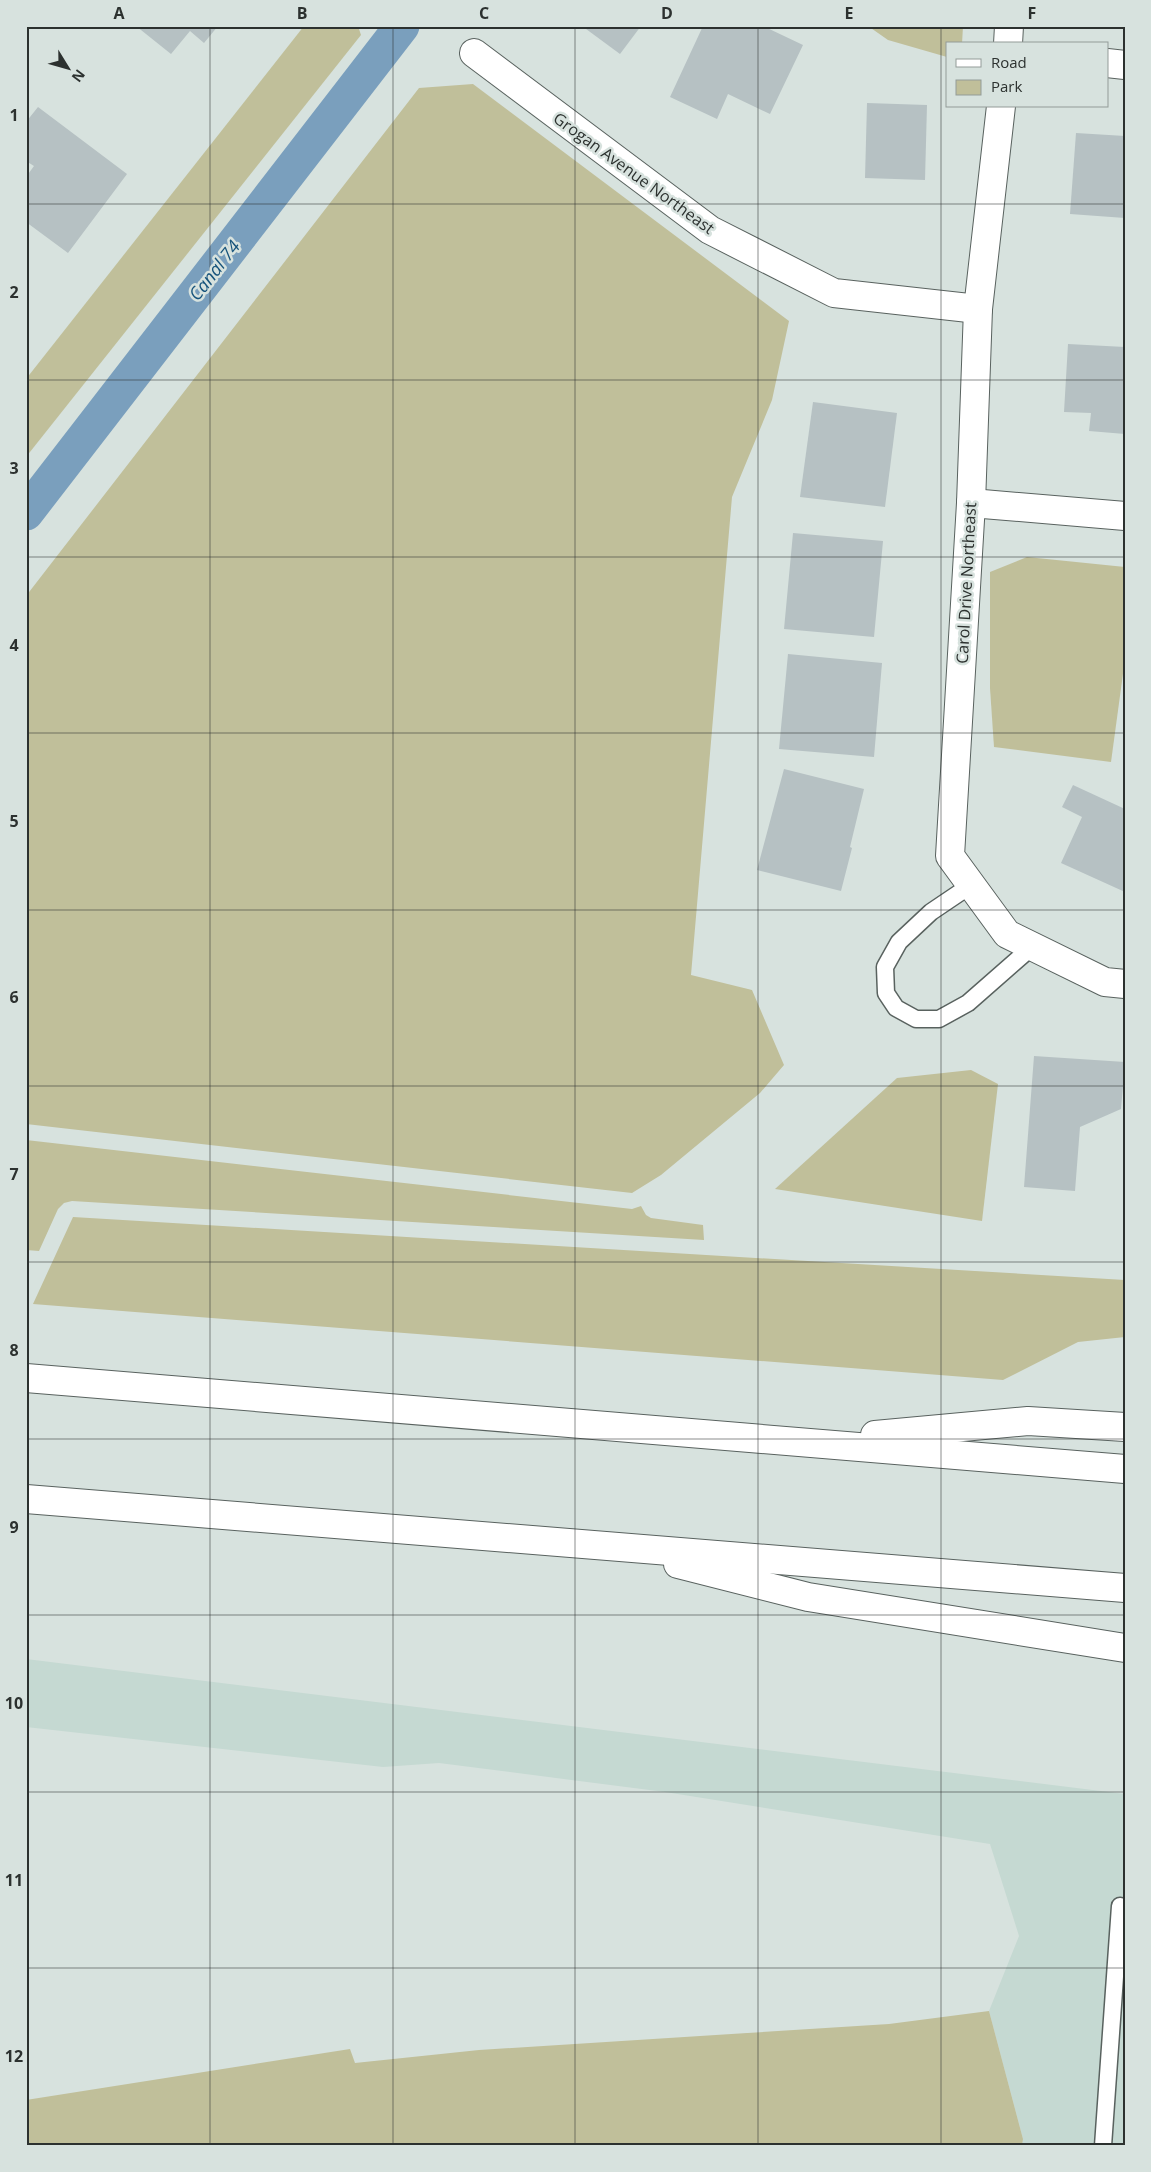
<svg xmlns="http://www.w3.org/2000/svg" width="1151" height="2172" viewBox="0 0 1151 2172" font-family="'Open Sans',sans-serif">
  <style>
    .built { fill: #c5d9d2 }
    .green { fill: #c0bf9a }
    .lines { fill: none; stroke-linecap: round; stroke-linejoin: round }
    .canal { stroke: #7a9fbd; stroke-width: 35 }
    .building { fill: #b6c1c3 }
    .service-casing { stroke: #59625f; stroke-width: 19 }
    .minor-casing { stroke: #59625f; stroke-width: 30 }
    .motorway-casing { stroke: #59625f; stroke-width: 30 }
    .service { stroke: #fff; stroke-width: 16 }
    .minor { stroke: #fff; stroke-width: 28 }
    .motorway { stroke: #fff; stroke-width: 28 }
    .grid { fill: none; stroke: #2c312f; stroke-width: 1; stroke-opacity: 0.55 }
    .labels { text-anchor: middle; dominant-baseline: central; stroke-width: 5; stroke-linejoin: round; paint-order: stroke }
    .street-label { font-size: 16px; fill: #2c312f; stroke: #d7e2de }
    .water-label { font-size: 18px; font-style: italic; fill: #16537b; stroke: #d7e2de }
    .neatline { fill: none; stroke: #2c312f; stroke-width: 2 }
    .grid-label { font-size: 16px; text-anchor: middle; font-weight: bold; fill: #2c312f }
  </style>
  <rect width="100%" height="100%" fill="#d7e2de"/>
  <!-- built -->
  <polygon class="built" points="26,1659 1125,1794 1125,2146 1022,2146 1023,2139 989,2011 1019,1936 990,1844 665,1792 439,1763 383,1767 26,1727"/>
  <!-- green -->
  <g class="green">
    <polygon points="304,26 358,26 361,35 26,457 26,379"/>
    <polygon points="868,26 963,26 962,44 947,44 947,57 888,40"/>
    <polygon points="473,84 789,321 772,400 732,497 691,975 752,990 784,1065 760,1093 661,1175 632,1193 26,1124 26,596 419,88"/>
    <polygon points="1027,557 1125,567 1125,659 1111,762 994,747 990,688 990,572"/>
    <polygon points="971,1070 998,1084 982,1221 775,1189 897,1078"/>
    <polygon points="26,1140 632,1209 641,1206 646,1215 651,1218 703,1225 704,1240 72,1201 64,1203 58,1209 39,1251 26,1250"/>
    <polygon points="73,1217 1125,1280 1125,1337 1078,1342 1003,1380 33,1304"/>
    <polygon points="989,2011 1023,2139 1022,2146 26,2146 26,2100 350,2049 355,2063 479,2050 889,2024"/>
  </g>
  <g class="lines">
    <!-- canal -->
    <polyline class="canal" points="26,513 402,26"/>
  </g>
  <!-- building -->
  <g class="building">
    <polygon points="136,26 218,26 204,43 190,31 171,54"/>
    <polygon points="582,26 641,26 620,54"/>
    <polygon points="703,26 763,26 803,45 770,114 728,94 717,119 670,97"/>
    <polygon points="867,103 927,105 925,180 865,178"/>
    <polygon points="38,107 127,174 68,253 26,222 26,177 34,166 26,161 26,122"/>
    <polygon points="1076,133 1125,136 1125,218 1070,214"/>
    <polygon points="1068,344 1125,347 1125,434 1089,431 1091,413 1064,412"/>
    <polygon points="813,402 897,413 885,507 800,497"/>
    <polygon points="793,533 883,541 874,637 784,629"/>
    <polygon points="788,654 882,663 874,757 779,749"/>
    <polygon points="784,769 864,789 850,847 852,848 841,891 757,870"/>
    <polygon points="1073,785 1125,809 1125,892 1061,863 1082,817 1062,807"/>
    <polygon points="1034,1056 1125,1062 1121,1109 1080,1127 1075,1191 1024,1187"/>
  </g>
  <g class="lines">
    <defs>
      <g id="service">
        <polyline points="971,885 931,912 899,942 885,967 886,993 896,1008 916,1019 939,1019 968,1003 1033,946"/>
        <polyline points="1103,2146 1120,1906 1125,1907"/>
      </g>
      <g id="minor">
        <polyline points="1008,44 1009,26"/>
        <polyline points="474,53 710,230 834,293 978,309"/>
        <polyline points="1107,63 1125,65"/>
        <polyline points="1001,106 978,309 971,503 950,856 1007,934 1105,982 1125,984"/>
        <polyline points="971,503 1125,516"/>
      </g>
      <g id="motorway">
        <polyline points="26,1378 1125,1469"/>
        <polyline points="875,1435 1028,1421 1125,1427"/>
        <polyline points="26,1499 1125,1588"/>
        <polyline points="678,1564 808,1597 1125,1648"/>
      </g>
    </defs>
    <!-- service casing -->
    <use href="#service" class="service-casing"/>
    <!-- minor casing -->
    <use href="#minor" class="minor-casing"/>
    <!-- motorway casing -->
    <use href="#motorway" class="motorway-casing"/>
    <!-- service -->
    <use href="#service" class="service"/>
    <!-- minor -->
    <use href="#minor" class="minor"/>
    <!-- motorway -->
    <use href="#motorway" class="motorway"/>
  </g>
  <!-- grid -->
  <path class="grid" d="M210 26V2146M393 26V2146M575 26V2146M758 26V2146M941 26V2146M26 204H1125M26 380H1125M26 557H1125M26 733H1125M26 910H1125M26 1086H1125M26 1262H1125M26 1439H1125M26 1615H1125M26 1792H1125M26 1968H1125"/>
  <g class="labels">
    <!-- street labels -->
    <g class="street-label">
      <text transform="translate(634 173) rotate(36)">Grogan Avenue Northeast</text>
      <text transform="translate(966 583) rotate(-87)">Carol Drive Northeast</text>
    </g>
    <!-- water labels -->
    <g class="water-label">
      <text transform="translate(214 270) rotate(-52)">Canal 74</text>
    </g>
  </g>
  <!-- border -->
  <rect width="1151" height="2172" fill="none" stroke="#d7e2de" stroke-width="55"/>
  <!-- legend -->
  <rect x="946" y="42" width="162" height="65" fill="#d7e2de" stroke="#939b98"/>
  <rect x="956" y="59" width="25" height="8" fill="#ffffff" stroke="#939b98"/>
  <text x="991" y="68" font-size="15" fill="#2c312f">Road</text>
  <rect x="956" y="80" width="25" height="15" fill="#c0bf9a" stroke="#939b98"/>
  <text x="991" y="92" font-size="15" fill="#2c312f">Park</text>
  <!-- north arrow -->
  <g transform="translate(68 68) rotate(127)" stroke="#d7e2de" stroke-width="4" paint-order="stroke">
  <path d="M0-4L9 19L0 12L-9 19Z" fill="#2c312f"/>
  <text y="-8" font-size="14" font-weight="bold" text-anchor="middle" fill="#2c312f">N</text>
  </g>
  <rect x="28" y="28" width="1096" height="2116" class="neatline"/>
  <g class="grid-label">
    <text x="119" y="19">A</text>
    <text x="302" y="19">B</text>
    <text x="484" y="19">C</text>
    <text x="667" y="19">D</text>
    <text x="849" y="19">E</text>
    <text x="1032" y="19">F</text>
    <text x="14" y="121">1</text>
    <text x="14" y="298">2</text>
    <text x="14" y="474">3</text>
    <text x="14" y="651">4</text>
    <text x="14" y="827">5</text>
    <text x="14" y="1003">6</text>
    <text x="14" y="1180">7</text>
    <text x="14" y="1356">8</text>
    <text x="14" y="1533">9</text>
    <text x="14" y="1709">10</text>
    <text x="14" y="1886">11</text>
    <text x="14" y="2062">12</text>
  </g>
</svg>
